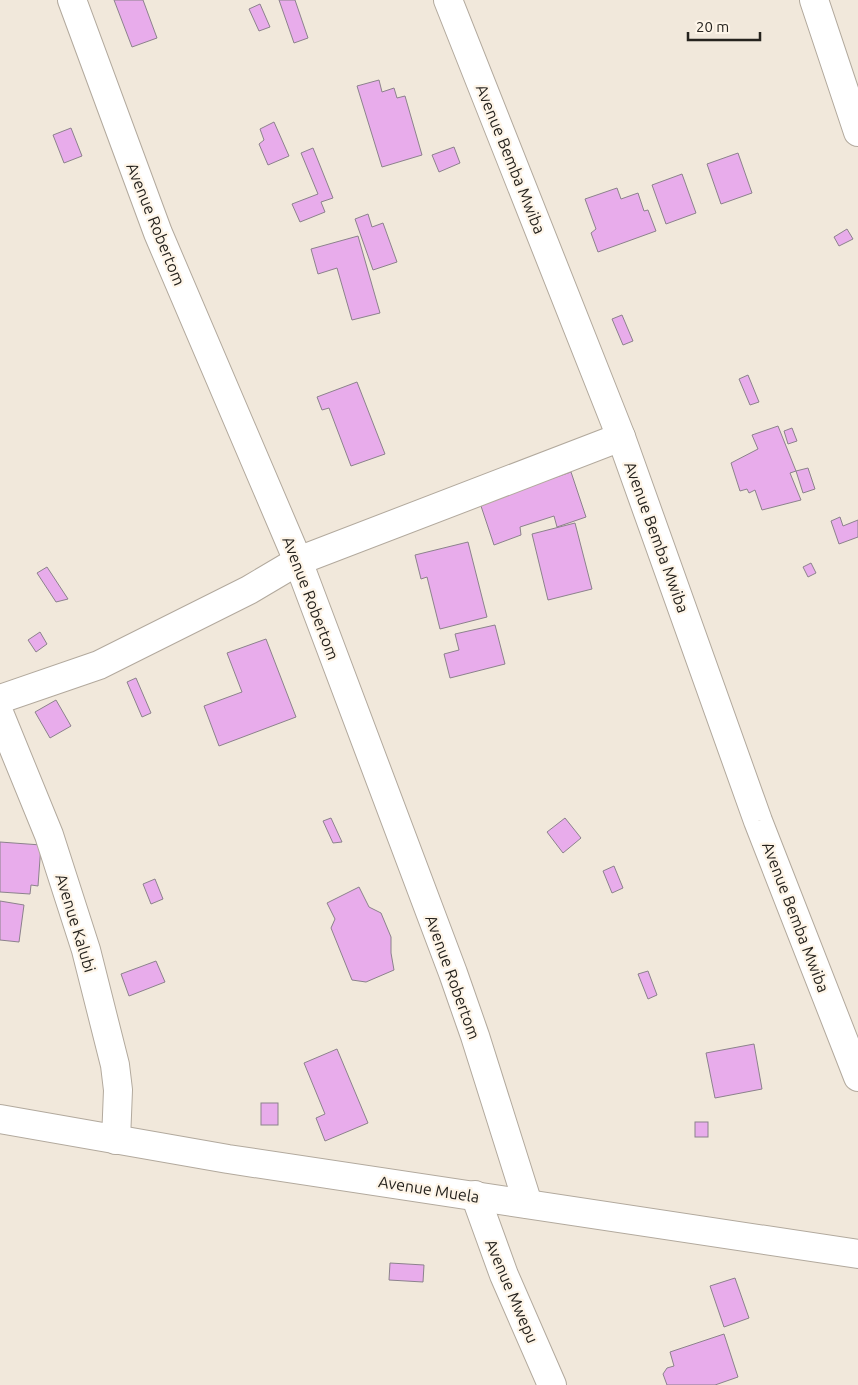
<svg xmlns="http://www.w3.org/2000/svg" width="858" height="1385" viewBox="0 0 858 1385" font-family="Ubuntu,sans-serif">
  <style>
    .building { fill: #e8aceb; stroke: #8c828c }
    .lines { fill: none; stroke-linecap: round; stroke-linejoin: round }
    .street-casing { stroke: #b2a99d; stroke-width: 30 }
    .secondary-casing { stroke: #b2a99d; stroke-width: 30 }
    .street { stroke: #fff; stroke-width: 28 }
    .secondary { stroke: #fff; stroke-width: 28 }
    .labels { text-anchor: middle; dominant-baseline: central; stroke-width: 4.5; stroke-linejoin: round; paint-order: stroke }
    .street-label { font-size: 16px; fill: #26231e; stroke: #fef5e8 }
  </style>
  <rect width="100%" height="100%" fill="#f1e8db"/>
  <!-- building -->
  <g class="building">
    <polygon points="114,0 143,0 157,38 132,47"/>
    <polygon points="279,0 295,0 308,38 294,43"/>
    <polygon points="260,4 270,27 259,31 249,9"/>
    <polygon points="379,80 382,92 394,88 397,98 405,96 422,155 382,167 357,86"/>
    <polygon points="274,122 289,156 268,165 259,144 264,140 260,129"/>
    <polygon points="71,128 82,156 64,163 53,135"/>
    <polygon points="454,147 460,163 439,172 432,155"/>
    <polygon points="313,148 333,198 321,202 325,212 300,222 292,204 318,194 301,153"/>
    <polygon points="738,153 752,193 721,204 707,164"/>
    <polygon points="682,174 696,213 666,224 652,185"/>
    <polygon points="617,188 621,199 638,193 644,211 648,210 656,231 598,252 591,233 596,229 585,199"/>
    <polygon points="368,214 372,227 383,223 397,262 373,270 355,219"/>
    <polygon points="847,229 853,239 839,246 834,237"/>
    <polygon points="358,236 380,313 352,320 337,268 318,274 311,249"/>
    <polygon points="622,315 633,341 623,345 612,319"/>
    <polygon points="748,375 759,402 750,405 739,379"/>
    <polygon points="357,382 385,454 351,466 329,408 322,410 317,397"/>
    <polygon points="778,426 796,471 790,473 801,500 762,510 755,490 749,493 747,489 740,491 731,463 758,449 752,435"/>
    <polygon points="792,428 797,441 788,444 784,431"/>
    <polygon points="808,468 815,489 803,493 796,471"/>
    <polygon points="571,472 586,517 557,527 554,516 520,527 521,535 494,545 480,503"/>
    <polygon points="840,517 843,526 858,520 858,537 839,544 831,521"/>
    <polygon points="575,523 592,589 548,600 532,534"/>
    <polygon points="468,542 487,617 440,629 427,577 421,579 415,555"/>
    <polygon points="811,563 816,573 808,577 803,567"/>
    <polygon points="47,567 68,599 56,602 37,573"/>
    <polygon points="495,625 505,664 450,678 444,654 459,650 455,634"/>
    <polygon points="40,632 47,644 36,652 28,640"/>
    <polygon points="266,639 296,717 219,746 204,706 242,692 227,653"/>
    <polygon points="136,678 151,713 142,717 127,682"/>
    <polygon points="56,700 71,726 50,738 35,712"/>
    <polygon points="331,818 342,842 333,843 323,821"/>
    <polygon points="565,818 581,838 563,853 547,832"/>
    <polygon points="0,842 41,845 38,886 31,885 30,894 0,892"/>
    <polygon points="614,866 623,888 612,893 603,871"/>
    <polygon points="155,879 163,899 151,904 143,884"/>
    <polygon points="359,887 369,907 381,913 391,937 391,953 394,970 366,982 352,980 331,928 335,919 327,903"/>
    <polygon points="0,901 24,905 19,942 0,940"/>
    <polygon points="156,961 165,982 129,996 121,974"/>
    <polygon points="648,971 657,995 648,999 638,974"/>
    <polygon points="754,1044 762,1089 715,1098 706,1053"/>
    <polygon points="337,1049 368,1123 325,1141 316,1118 325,1114 304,1063"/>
    <rect x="261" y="1103" width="17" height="22"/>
    <rect x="695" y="1122" width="13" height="15"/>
    <polygon points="390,1263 424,1265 423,1282 389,1280"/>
    <polygon points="735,1278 749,1318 724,1327 710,1286"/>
    <polygon points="724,1334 738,1377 715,1385 667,1385 663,1374 667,1368 674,1366 670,1352"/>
  </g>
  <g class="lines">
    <defs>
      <g id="street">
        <polyline points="72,0 158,233 298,561 453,973 475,1036 528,1204"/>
        <polyline points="448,0 621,437 758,821 858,1077"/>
        <polyline points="814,0 858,132"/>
        <polyline points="0,699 99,665 249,590 298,561 621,437"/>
        <polyline points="0,715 49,835 86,950 115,1065 118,1090 116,1140"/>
        <polyline points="475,1195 504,1275 552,1385"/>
      </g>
      <polyline id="secondary" points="0,1119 228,1159 858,1254"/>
    </defs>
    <!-- street casing -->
    <use href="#street" class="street-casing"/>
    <!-- secondary casing -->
    <use href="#secondary" class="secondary-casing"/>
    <!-- street -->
    <use href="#street" class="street"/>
    <!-- secondary -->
    <use href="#secondary" class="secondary"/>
  </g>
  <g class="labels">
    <!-- street labels -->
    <g class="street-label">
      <text transform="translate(511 159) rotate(68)">Avenue Bemba Mwiba</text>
      <text transform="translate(156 224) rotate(68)">Avenue Robertom</text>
      <text transform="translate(657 537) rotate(70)">Avenue Bemba Mwiba</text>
      <text transform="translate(311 598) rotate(69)">Avenue Robertom</text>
      <text transform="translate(796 917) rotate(69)">Avenue Bemba Mwiba</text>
      <text transform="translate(76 923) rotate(73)">Avenue Kalubi</text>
      <text transform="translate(453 977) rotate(70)">Avenue Robertom</text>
      <text transform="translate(429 1189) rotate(9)">Avenue Muela</text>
      <text transform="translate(512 1291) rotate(67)">Avenue Mwepu</text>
    </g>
  </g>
  <!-- scale -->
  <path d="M688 32v8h72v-8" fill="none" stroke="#26231e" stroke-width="2.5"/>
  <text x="696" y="32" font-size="15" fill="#26231e" stroke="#fef5e8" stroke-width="4" paint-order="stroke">20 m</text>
</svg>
